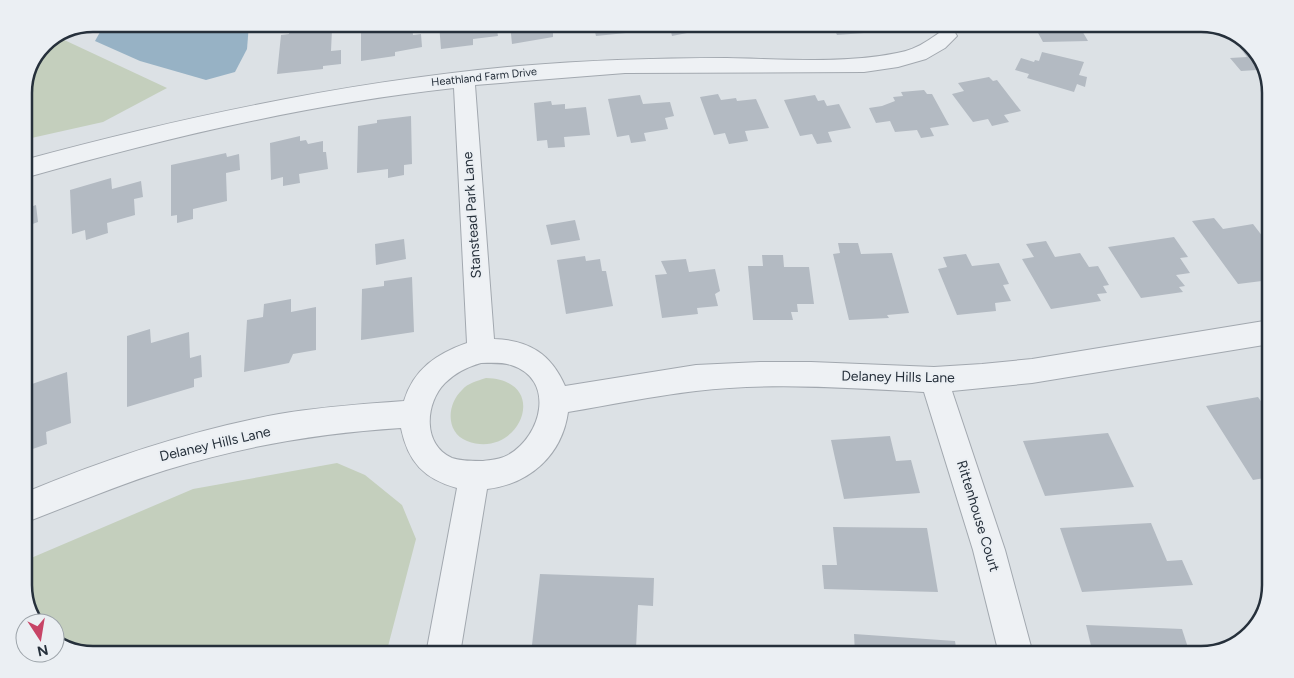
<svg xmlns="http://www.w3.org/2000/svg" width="1294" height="678" viewBox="0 0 1294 678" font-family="Figtree,sans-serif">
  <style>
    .green { fill: #c4cfbd }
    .water { fill: #97b2c5 }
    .building { fill: #b3bac2 }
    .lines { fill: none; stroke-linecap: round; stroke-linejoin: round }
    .minor-casing { stroke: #a2a8af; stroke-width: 2 }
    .minor { fill: #eef1f4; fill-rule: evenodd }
    .labels { text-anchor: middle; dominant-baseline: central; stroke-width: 4; stroke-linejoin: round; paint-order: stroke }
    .far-street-label { font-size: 11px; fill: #26303b; stroke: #ebeff3 }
    .street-label { font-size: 14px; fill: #26303b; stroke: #ebeff3 }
    .rim { fill: none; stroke: #26303b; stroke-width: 2.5 }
  </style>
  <rect width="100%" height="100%" fill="#dce1e5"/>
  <!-- green -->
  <g class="green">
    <polygon points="60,38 167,88 103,122 27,139 24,136 24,90 44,44"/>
    <path d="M486 378C553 380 519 461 467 441 445 432 447 404 462 390 468 383 477 381 486 378Z"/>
    <polygon points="337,463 365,475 402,505 416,539 386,654 94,654 63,647 55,640 55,623 35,623 24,589 24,561 193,489"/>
  </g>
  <!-- water -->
  <polygon class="water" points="114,24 249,24 247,49 235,72 206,80 140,61 95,41 104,25"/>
  <!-- building -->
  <g class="building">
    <polygon points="306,24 305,32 332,29 331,51 341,50 341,64 323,66 323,69 277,74 281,35 289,34 290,26"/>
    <polygon points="373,24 391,24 391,28 412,25 413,35 421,34 422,47 395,52 395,56 361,61 361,29 374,28"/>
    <polygon points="439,24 496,24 498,36 473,39 473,45 441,49"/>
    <polygon points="510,24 572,24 573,31 553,33 553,37 512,44"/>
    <polygon points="593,24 642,24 643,27 625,29 626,33 596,36"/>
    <polygon points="669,24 700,24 702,30 672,36"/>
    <polygon points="744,24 776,24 779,29 749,33"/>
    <polygon points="832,24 888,24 891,31 837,35"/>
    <polygon points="1023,24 1086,24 1089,29 1081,29 1088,41 1043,42 1037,31 1027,31"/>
    <polygon points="1247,44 1259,55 1268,83 1257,70 1241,71 1230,58 1247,57 1238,45"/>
    <polygon points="1042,52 1084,62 1079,75 1087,77 1085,87 1077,84 1074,92 1027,78 1029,74 1015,70 1021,58 1034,62 1035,60 1039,61"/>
    <polygon points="989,77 993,81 997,80 1021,111 1004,115 1009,122 992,126 988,119 973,122 952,94 964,91 958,83"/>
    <polygon points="924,90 927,94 932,94 949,125 930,128 934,136 921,138 917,130 895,132 890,121 876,123 869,108 882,106 895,101 893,97 903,96 901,92"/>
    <polygon points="718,94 721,100 736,98 737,101 756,99 769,128 745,131 748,141 729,144 725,133 714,135 700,97"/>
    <polygon points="640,95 643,104 670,102 674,116 665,118 668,129 644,133 646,141 631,143 629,135 617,137 608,99"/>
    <polygon points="815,95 818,101 824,100 827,106 839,104 851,128 828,132 832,142 817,144 812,134 800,136 784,100"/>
    <polygon points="551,101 552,105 565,104 565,109 586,107 590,135 564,137 565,147 548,148 547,140 537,141 534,103"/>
    <polygon points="411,116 412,164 404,165 404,175 388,178 388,169 357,173 358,126 377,123 377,120"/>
    <polygon points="300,136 300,141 306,140 308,144 323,141 323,152 326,152 328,169 299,174 300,183 283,186 283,177 271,180 270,143"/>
    <polygon points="226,153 227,157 239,154 240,170 226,173 227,201 193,209 193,219 177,223 177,215 171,216 171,165"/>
    <polygon points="111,178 112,189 141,181 143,197 134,199 135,215 107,223 108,233 86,240 85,230 72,234 70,190"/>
    <polygon points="36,205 38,222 27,226 29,246 24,248 24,209"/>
    <polygon points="1214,218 1223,229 1253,224 1270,246 1270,280 1238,284 1192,221"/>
    <polygon points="575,220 580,240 551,245 546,225"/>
    <polygon points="1174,237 1188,257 1180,258 1190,273 1176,275 1185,286 1179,287 1183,292 1141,298 1108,247"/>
    <polygon points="404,239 406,259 376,265 375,244"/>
    <polygon points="1046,241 1055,257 1080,253 1089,267 1098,266 1109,285 1103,286 1107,293 1097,294 1101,301 1051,309 1022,259 1034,257 1026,244"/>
    <polygon points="838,243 858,243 861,254 892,253 909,313 887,315 889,318 849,320 833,254 840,253"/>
    <polygon points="966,254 972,266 999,263 1009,284 1003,285 1011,301 995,303 996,311 957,315 938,269 947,267 943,257"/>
    <polygon points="762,255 783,255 784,267 809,267 814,304 797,304 798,312 791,312 793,320 753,320 748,266 763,266"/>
    <polygon points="585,256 586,261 600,259 602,271 606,271 613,306 566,314 557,260"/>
    <polygon points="686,259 689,272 715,269 720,291 715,294 718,306 697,308 698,314 662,318 655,275 667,274 661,261"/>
    <polygon points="412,277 414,332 361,340 362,289 384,286 384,281"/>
    <polygon points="291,299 291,312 316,307 316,350 293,354 289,363 244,372 247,320 263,317 264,304"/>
    <polygon points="150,329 151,343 189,332 190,358 201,355 202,377 194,379 194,387 127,407 127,336"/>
    <polygon points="67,372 71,423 46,432 47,444 24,452 24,383 26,386"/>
    <polygon points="1258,397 1270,414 1270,457 1262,458 1270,471 1270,477 1253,480 1206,406"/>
    <polygon points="1108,433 1134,487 1045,496 1023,441"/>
    <polygon points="890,436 896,461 911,460 920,493 844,499 831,440"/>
    <polygon points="1151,523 1167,561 1182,560 1193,585 1082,592 1060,528"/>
    <polygon points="833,527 927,528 938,592 824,589 822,565 837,565"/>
    <polygon points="540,574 654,578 653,606 638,605 636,649 532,645"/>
    <polygon points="1086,625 1182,629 1190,654 1093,654"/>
    <polygon points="854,634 955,641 957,654 855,654"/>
  </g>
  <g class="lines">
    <defs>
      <path id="minor" d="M947 29 954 31 957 36 945 48 926 59 898 67 864 72 625 73 475 85 494 339C529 340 551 354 565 386L696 365 760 362H811L934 367 982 364 1032 359 1270 320V344L1032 383 952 391 1005 550 1033 654H999L973 550 924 392C848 388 771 382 696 391 653 396 610 405 568 412 562 455 530 484 487 489L460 654H426L457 488C424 479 408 462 401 428 321 433 243 446 166 470 118 485 71 505 24 523V493C106 459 191 430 279 414 320 407 362 404 404 401 414 369 436 354 467 343L454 88C308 104 165 138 24 178V160C186 116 351 81 519 66 589 60 658 58 727 58 783 59 842 64 897 53 908 51 918 47 927 41 934 37 939 32 947 29ZM481 363C491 363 502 362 511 365 556 379 542 436 508 455 501 459 491 460 483 461 473 461 461 461 452 458 422 445 425 403 445 383 455 373 467 367 481 363Z"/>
    </defs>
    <!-- minor casing -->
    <use href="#minor" class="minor-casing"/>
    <!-- minor -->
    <use href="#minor" class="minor"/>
  </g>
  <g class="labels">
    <!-- far-street labels -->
    <g class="far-street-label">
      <text transform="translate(484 77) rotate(-6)">Heathland Farm Drive</text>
    </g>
    <!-- street labels -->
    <g class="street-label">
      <text transform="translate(472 215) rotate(-94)">Stanstead Park Lane</text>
      <text transform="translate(898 377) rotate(1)">Delaney Hills Lane</text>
      <text transform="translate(215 444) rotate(-13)">Delaney Hills Lane</text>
      <text transform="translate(978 516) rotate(73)">Rittenhouse Court</text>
    </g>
  </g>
  <!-- crop -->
  <path d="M0 0H1294V678H0ZM93 32H1201A61 61 0 0 1 1262 93V585A61 61 0 0 1 1201 646H93A61 61 0 0 1 32 585V93A61 61 0 0 1 93 32Z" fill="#ebeff3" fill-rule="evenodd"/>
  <path class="rim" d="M93 32H1201A61 61 0 0 1 1262 93V585A61 61 0 0 1 1201 646H93A61 61 0 0 1 32 585V93A61 61 0 0 1 93 32Z"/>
  <!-- north arrow -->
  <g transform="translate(40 638) rotate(168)"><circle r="24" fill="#ebeff3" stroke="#9ca3a9"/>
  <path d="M0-4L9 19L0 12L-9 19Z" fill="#c74466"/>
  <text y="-8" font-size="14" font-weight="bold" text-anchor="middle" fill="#26303b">N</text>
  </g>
</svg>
